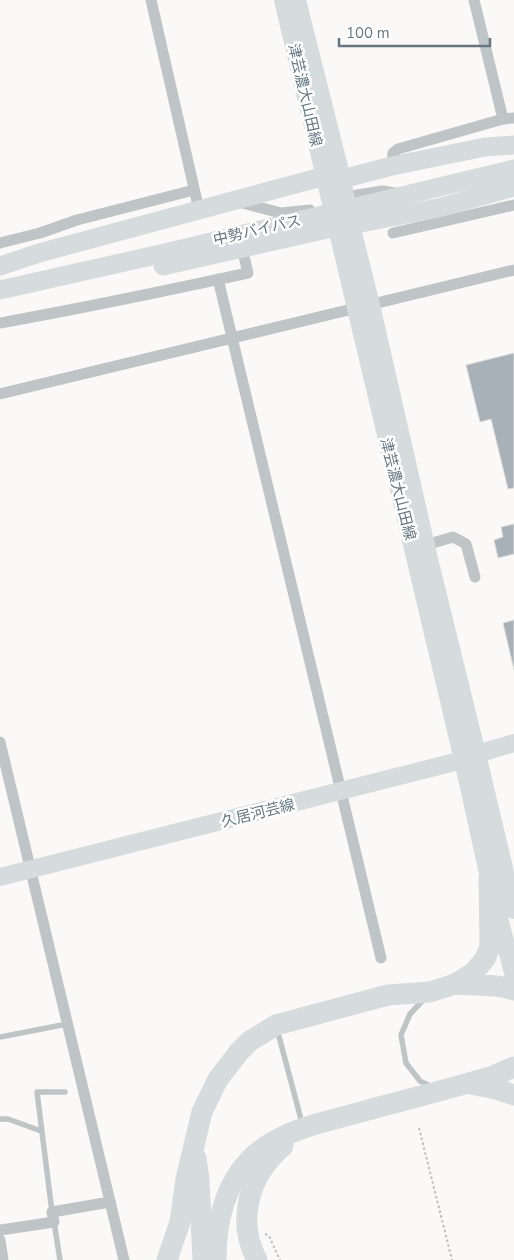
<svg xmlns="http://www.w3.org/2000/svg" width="514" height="1260" viewBox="0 0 514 1260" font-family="'Nunito Sans','Noto Sans JP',sans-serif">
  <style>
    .building { fill: #a8b1b7; stroke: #dcdbda }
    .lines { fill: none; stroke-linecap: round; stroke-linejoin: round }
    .path { stroke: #babec0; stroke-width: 2; stroke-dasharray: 2.5 2.5; stroke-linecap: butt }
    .service { stroke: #bfc4c7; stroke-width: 5.5 }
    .minor { stroke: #bfc4c7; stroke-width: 11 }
    .primary { stroke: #d6dbde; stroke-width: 18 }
    .trunk { stroke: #d6dbde; stroke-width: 19 }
    .motorway { stroke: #d6dbde; stroke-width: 21 }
    .labels { text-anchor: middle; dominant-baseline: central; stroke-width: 5; stroke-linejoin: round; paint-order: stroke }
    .street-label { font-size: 15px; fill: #667781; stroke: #fff }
  </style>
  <rect width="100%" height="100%" fill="#faf9f8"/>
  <!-- building -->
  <g class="building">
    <polygon points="514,353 514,488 508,489 491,419 480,422 466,365"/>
    <polygon points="514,524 514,554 498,558 494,540 503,537 501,527"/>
    <polygon points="514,620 514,670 503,623"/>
  </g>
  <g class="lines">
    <!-- path -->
    <g class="path">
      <polyline points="419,1128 452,1260"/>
      <polyline points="265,1234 269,1236 280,1260"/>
    </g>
    <!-- service -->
    <g class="service">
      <polyline points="424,999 410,1014 401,1035 406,1063 420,1081 432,1087"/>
      <polyline points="277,1029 302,1123"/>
      <polyline points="0,1037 67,1024"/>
      <polyline points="0,1119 8,1119 41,1131"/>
      <polyline points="52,1212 37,1092 65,1092"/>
      <polyline points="54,1222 60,1260"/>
    </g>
    <!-- minor -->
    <g class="minor">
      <polyline points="151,0 199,210"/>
      <polyline points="474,0 503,119"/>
      <polyline points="392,166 393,153 398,149 503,119 514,118"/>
      <polyline points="339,195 345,197 382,191 395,193"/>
      <polyline points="235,201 281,213 310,210"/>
      <polyline points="393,233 514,205"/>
      <polyline points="0,243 40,233 77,220 194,190"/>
      <polyline points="218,279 381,958"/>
      <path d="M0 323C83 308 165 291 248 273L242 248"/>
      <polyline points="0,394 514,270"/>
      <polyline points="419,547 453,537 466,544 475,577"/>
      <polyline points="0,742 124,1260"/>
      <polyline points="0,1230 54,1222 52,1212 110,1202"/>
      <polyline points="0,1240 3,1260"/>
    </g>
    <!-- primary -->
    <g class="primary">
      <polyline points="283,0 463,760 489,878 514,977"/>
      <polyline points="297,0 342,179 351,225 371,305 429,559 477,754 514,910"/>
      <polyline points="0,877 463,760 477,754 514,743"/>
    </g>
    <!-- trunk -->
    <g class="trunk">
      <polyline points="0,266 39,253 325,176 342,179 392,166 485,147 514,145"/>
      <polyline points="163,266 336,227 351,225 442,207 514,187"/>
      <polyline points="0,290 165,253 514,169"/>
    </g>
    <!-- motorway -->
    <g class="motorway">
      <path d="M455 984C475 986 495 983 514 990"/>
      <polyline points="471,1084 496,1089 514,1095"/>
      <polyline points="196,1158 199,1180 203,1260"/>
      <polyline points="167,1260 180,1222 186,1179 202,1112 218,1079 239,1052 250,1041 276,1025 388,995 430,992 455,984 473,973 485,959 490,947 489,878"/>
      <path d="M216 1260C216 1211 231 1163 278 1139 304 1125 333 1120 361 1112 405 1100 449 1089 493 1076L514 1067"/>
      <path d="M257 1260C236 1220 249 1175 283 1146"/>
    </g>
  </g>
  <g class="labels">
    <!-- street labels -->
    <g class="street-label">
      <text transform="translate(305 95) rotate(77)">津芸濃大山田線</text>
      <text transform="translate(257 230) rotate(-13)">中勢バイパス</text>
      <text transform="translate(398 489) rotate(76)">津芸濃大山田線</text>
      <text transform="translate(258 813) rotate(-14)">久居河芸線</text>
    </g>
  </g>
  <!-- scale -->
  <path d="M339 38v8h151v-8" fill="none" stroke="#667781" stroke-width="2.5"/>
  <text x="346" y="38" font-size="15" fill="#667781" stroke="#ffffff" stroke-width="4" paint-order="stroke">100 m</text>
</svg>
